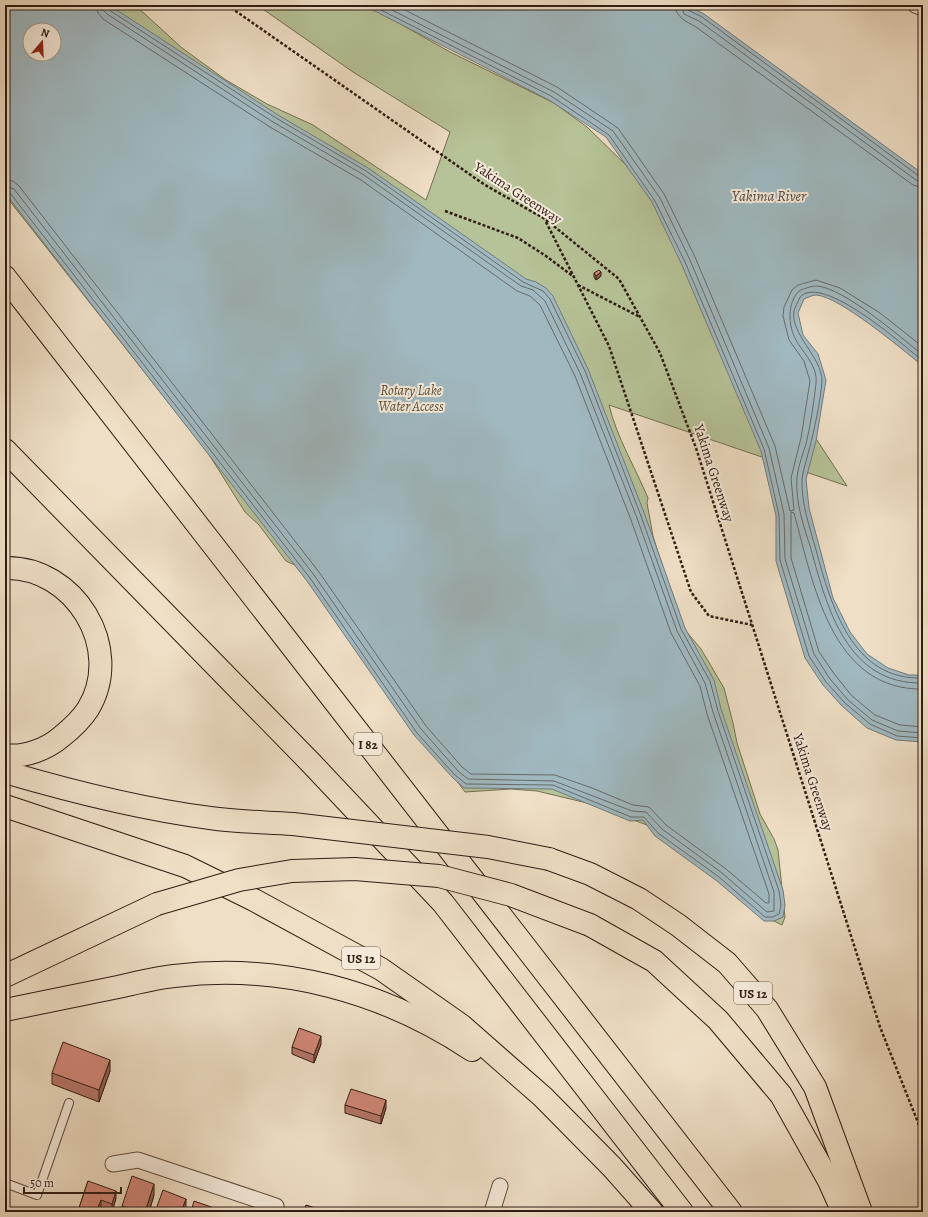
<svg xmlns="http://www.w3.org/2000/svg" width="928" height="1217" viewBox="0 0 928 1217" font-family="Alegreya,serif">
  <style>
    .green { fill: #b6c297; stroke: #736f54; fill-rule: evenodd }
    .water { fill: #a0b9c1; stroke: #737a7b; fill-rule: evenodd }
    .lines { fill: none; stroke-linecap: round; stroke-linejoin: round }
    .shore { stroke: #686a6a; stroke-width: 1 }
    .lane-casing { stroke: #604d3f; stroke-width: 10 }
    .street-casing { stroke: #604d3f; stroke-width: 17 }
    .highway-casing { stroke: #301c12; stroke-width: 24 }
    .path { stroke: #301c12; stroke-width: 2.5; stroke-dasharray: 3 2; stroke-linecap: butt }
    .lane { stroke: #f5eada; stroke-width: 8 }
    .street { stroke: #f5eada; stroke-width: 15 }
    .highway { stroke: #efdfc6; stroke-width: 22 }
    .highway-bridge-casing { stroke: #301c12; stroke-width: 24; stroke-linecap: butt }
    .highway-bridge { stroke: #efdfc6; stroke-width: 22 }
    .wall { fill: #b67569; stroke: #301c12 }
    .shaded-wall { fill: #945f55; stroke: #301c12 }
    .building { fill: #d4887a; stroke: #301c12 }
    .labels { text-anchor: middle; dominant-baseline: central; stroke-width: 4; stroke-linejoin: round; paint-order: stroke }
    .shield { fill: #f5eada; stroke: #6b5a4e; stroke-width: 1 }
    .shield-label { font-size: 13px; font-weight: bold; fill: #301c12 }
    .street-label { font-size: 14px; fill: #301c12; stroke: #f5eada }
    .park-label { font-size: 14px; font-style: italic; fill: #584e3a; stroke: #f5eada }
    .water-label { font-size: 15px; font-style: italic; fill: #524b47; stroke: #f5eada }
  </style>
  <rect width="100%" height="100%" fill="#efdfc6"/>
  <filter id="stains"><feTurbulence type="fractalNoise" baseFrequency=".005" numOctaves="4"/><feColorMatrix values="0 0 0 0 .2 0 0 0 0 .09 0 0 0 0 .02 0 0 0 .5 -.17"/></filter>
  <radialGradient id="worn" r=".72"><stop offset=".6" stop-color="#630" stop-opacity="0"/><stop offset="1" stop-color="#630" stop-opacity=".3"/></radialGradient>
  <!-- green -->
  <path class="green" d="M5 5H135L182 48 226 80 267 104 313 125 426 200 450 132 353 72 257 5H367L450 52 554 103 587 127 629 168 790 399 847 486 609 405C617 438 635 467 648 498L647 503 653 536 677 613 685 630 701 649 724 688 733 723 737 743 760 814 774 839 778 850 785 917 782 925 770 919 647 825 587 803 537 791 511 789 465 792 299 567 286 561 259 525 245 512 208 453 5 195ZM30 30H54V54H30Z"/>
  <!-- water -->
  <g class="water">
    <path d="M5 5H109L278 115 368 168 526 279 536 282 546 288 553 296 588 369 645 515 685 628 714 680 721 709 783 890 785 905 783 917 774 921H764L717 881 655 836 643 820 630 821 552 789 464 788 452 777 414 735 307 581 5 193ZM30 30H54V54H30Z"/>
    <path d="M363 5H687L704 14 923 174V366C903 350 839 296 816 295 812 295 807 298 804 299L798 313 803 335 818 354 826 380 816 441 806 479 809 508 833 598 850 632 867 654 888 668 909 675H923V742L896 740 867 728 842 706 823 685 805 658 776 561V516L761 451 681 263 652 202 606 137 549 100Z"/>
  </g>
  <g class="lines">
    <!-- shore -->
    <g class="shore">
      <polyline points="371,5 551,96 609,135 655,201 685,262 764,449 779,515 780,560 809,656 826,682 845,703 870,724 897,736 923,738"/>
      <polyline points="382,5 554,92 613,131 660,198 690,260 769,448 784,514 785,559 814,654 830,679 848,700 872,720 898,731 923,733"/>
      <polyline points="395,5 557,87 618,128 664,194 695,257 775,446 790,511 794,510 791,478 801,438 810,381 804,361 789,340 783,316 784,307 792,290 798,285 816,280 840,288 880,313 923,347"/>
      <path d="M675 5C676 18 686 21 696 27L913 185 923 188"/>
      <polyline points="681,5 684,14 699,21 916,180 923,182"/>
      <polyline points="686,5 688,10 702,17 919,176 923,177"/>
      <polyline points="5,180 13,181 19,186 319,572 426,726 462,767 471,774 555,775 592,788 633,805 649,807 666,825 726,869 766,903 769,903 769,894 707,714 700,686 671,633 631,520 575,376 540,305 530,296 517,291 361,180 270,127 103,19 98,13 96,5"/>
      <polyline points="5,186 14,189 314,575 421,729 458,771 468,779 554,781 632,811 646,812 662,829 722,873 767,912 774,911 774,892 713,712 705,683 677,631 637,518 580,373 545,301 533,290 521,286 364,175 273,122 107,14 103,10 102,5"/>
      <polyline points="5,191 10,193 310,578 417,733 454,774 466,784 553,785 631,817 644,817 658,833 719,877 765,917 773,917 779,914 781,905 779,891 718,711 710,681 681,629 641,516 585,371 550,299 543,291 523,282 366,171 276,118 109,10 107,5"/>
      <path d="M923 355C900 337 844 288 817 286 811 286 803 289 799 291 787 303 788 326 796 340 803 353 818 366 816 383 814 402 811 421 807 440 804 452 798 465 797 478 795 502 804 527 811 549 827 608 847 685 923 683"/>
      <path d="M923 361C904 346 823 273 800 297 798 302 795 307 794 311 790 334 822 357 822 381 821 398 814 432 809 450 807 459 803 470 802 479 801 503 810 528 816 550 831 605 852 681 923 678"/>
      <path d="M923 689C831 691 813 582 794 513L791 512V558L819 652 835 675 852 696 875 715 900 725 923 727"/>
    </g>
    <defs>
      <polyline id="lane" points="5,1183 37,1195 69,1103"/>
      <g id="street">
        <polyline points="915,5 923,8"/>
        <polyline points="113,1164 138,1160 276,1206 274,1212"/>
        <polyline points="492,1212 500,1186"/>
      </g>
      <g id="highway">
        <polyline points="5,277 731,1212"/>
        <polyline points="5,450 312,764 443,903 682,1212"/>
        <path d="M5 568C74 566 125 648 88 709 81 720 71 729 61 737 47 749 24 758 5 755"/>
        <path d="M5 772C73 792 140 809 210 818 237 822 265 822 293 824"/>
        <polyline points="5,806 185,866 254,900 381,969 461,1025 543,1097 612,1167 652,1212"/>
        <polyline points="549,859 590,874 639,899 678,925 727,963 767,1009 815,1087 861,1212"/>
        <polyline points="590,925 654,961 718,1020 781,1095 829,1181 843,1212"/>
        <polyline points="5,976 157,904"/>
        <path d="M5 1010C43 1002 80 995 118 987 136 983 155 978 174 976 281 963 383 991 472 1050"/>
      </g>
    </defs>
    <!-- lane casing -->
    <use href="#lane" class="lane-casing"/>
    <!-- street casing -->
    <use href="#street" class="street-casing"/>
    <!-- highway casing -->
    <use href="#highway" class="highway-casing"/>
    <!-- path -->
    <g class="path">
      <polyline points="227,5 485,185 545,219 619,279 660,353 696,448 880,1027 923,1135"/>
      <polyline points="445,211 518,238 546,256 574,277"/>
      <polyline points="546,222 609,346 691,592 709,616 752,625"/>
      <polyline points="578,285 640,317"/>
    </g>
    <!-- lane -->
    <use href="#lane" class="lane"/>
    <!-- street -->
    <use href="#street" class="street"/>
    <!-- highway -->
    <use href="#highway" class="highway"/>
    <defs>
      <g id="highway-bridge">
        <polyline points="293,824 488,847 549,859"/>
        <polyline points="157,904 239,880 292,871 355,869 439,876 511,895 590,925"/>
      </g>
    </defs>
    <!-- highway-bridge casing -->
    <use href="#highway-bridge" class="highway-bridge-casing"/>
    <!-- highway-bridge -->
    <use href="#highway-bridge" class="highway-bridge"/>
  </g>
  <!-- wall -->
  <g class="wall">
    <polygon points="594,273 601,276 596,280 594,277"/>
    <polygon points="321,1044 314,1063 292,1054 292,1047"/>
    <polygon points="110,1071 99,1102 52,1084 52,1073"/>
    <polygon points="345,1105 386,1108 381,1124 345,1113"/>
    <polygon points="88,1181 116,1198 112,1212 101,1208 99,1212 79,1212 79,1208"/>
    <polygon points="154,1195 149,1212 122,1212 122,1206"/>
  </g>
  <!-- shaded-wall -->
  <g class="shaded-wall">
    <polygon points="601,272 601,276 596,280 596,276"/>
    <polygon points="321,1036 321,1044 314,1063 314,1055"/>
    <polygon points="110,1060 110,1071 99,1102 99,1090"/>
    <polygon points="386,1100 386,1108 381,1124 381,1116"/>
    <polygon points="154,1184 154,1195 149,1212 145,1212"/>
    <polygon points="116,1191 116,1198 112,1212 112,1204"/>
    <polygon points="186,1199 186,1206 184,1212 181,1212"/>
    <polygon points="101,1200 101,1208 99,1212 96,1212"/>
  </g>
  <!-- building -->
  <g class="building">
    <polygon points="599,270 601,272 596,276 594,273"/>
    <polygon points="299,1028 321,1036 314,1055 292,1047"/>
    <polygon points="63,1042 110,1060 99,1090 52,1073"/>
    <polygon points="351,1089 386,1100 381,1116 345,1105"/>
    <polygon points="132,1176 154,1184 145,1212 139,1212 122,1206"/>
    <polygon points="88,1181 116,1191 112,1204 101,1200 96,1212 89,1212 79,1208"/>
    <polygon points="163,1190 186,1199 181,1212 155,1212"/>
    <polygon points="194,1201 217,1209 216,1212 191,1212"/>
    <polygon points="306,1205 328,1212 303,1212"/>
    <polygon points="226,1208 238,1212 225,1212"/>
  </g>
  <g class="labels">
    <!-- shield labels -->
    <g class="shield">
      <rect x="354" y="733" width="28" height="22" rx="3"/>
      <rect x="342" y="947" width="38" height="22" rx="3"/>
      <rect x="734" y="982" width="38" height="22" rx="3"/>
    </g>
    <g class="shield-label">
      <text x="368" y="744">I 82</text>
      <text x="361" y="958">US 12</text>
      <text x="753" y="993">US 12</text>
    </g>
    <!-- street labels -->
    <g class="street-label">
      <text transform="translate(518 193) rotate(33)">Yakima Greenway</text>
      <text transform="translate(714 473) rotate(72)">Yakima Greenway</text>
      <text transform="translate(813 782) rotate(72)">Yakima Greenway</text>
    </g>
    <!-- park labels -->
    <g class="park-label">
      <text x="411" y="390">Rotary Lake<tspan x="411" dy="16">Water Access</tspan></text>
    </g>
    <!-- water labels -->
    <g class="water-label">
      <text x="769" y="196">Yakima River</text>
    </g>
  </g>
  <!-- margin -->
  <rect width="928" height="1217" fill="none" stroke="#efdfc6" stroke-width="20"/>
  <rect x="6" y="6" width="916" height="1205" fill="none" stroke="#301c12" stroke-width="2"/>
  <rect x="10" y="10" width="908" height="1197" fill="none" stroke="#301c12"/>
  <!-- north arrow -->
  <g transform="translate(42 42) rotate(19)"><circle r="19" fill="#f5eada" stroke="#a6988a"/>
  <path d="M0-3L7 15L0 10L-7 15Z" fill="#8f2418"/>
  <text y="-6" font-size="11" font-weight="bold" text-anchor="middle" fill="#301c12">N</text>
  </g>
  <!-- scale -->
  <path d="M24 1187v6h97v-6" fill="none" stroke="#301c12" stroke-width="2"/>
  <text x="30" y="1187" font-size="12" fill="#301c12" stroke="#f5eada" stroke-width="3" paint-order="stroke">50 m</text>
  <rect width="100%" height="100%" filter="url(#stains)"/>
  <rect width="100%" height="100%" fill="url(#worn)"/>
</svg>
